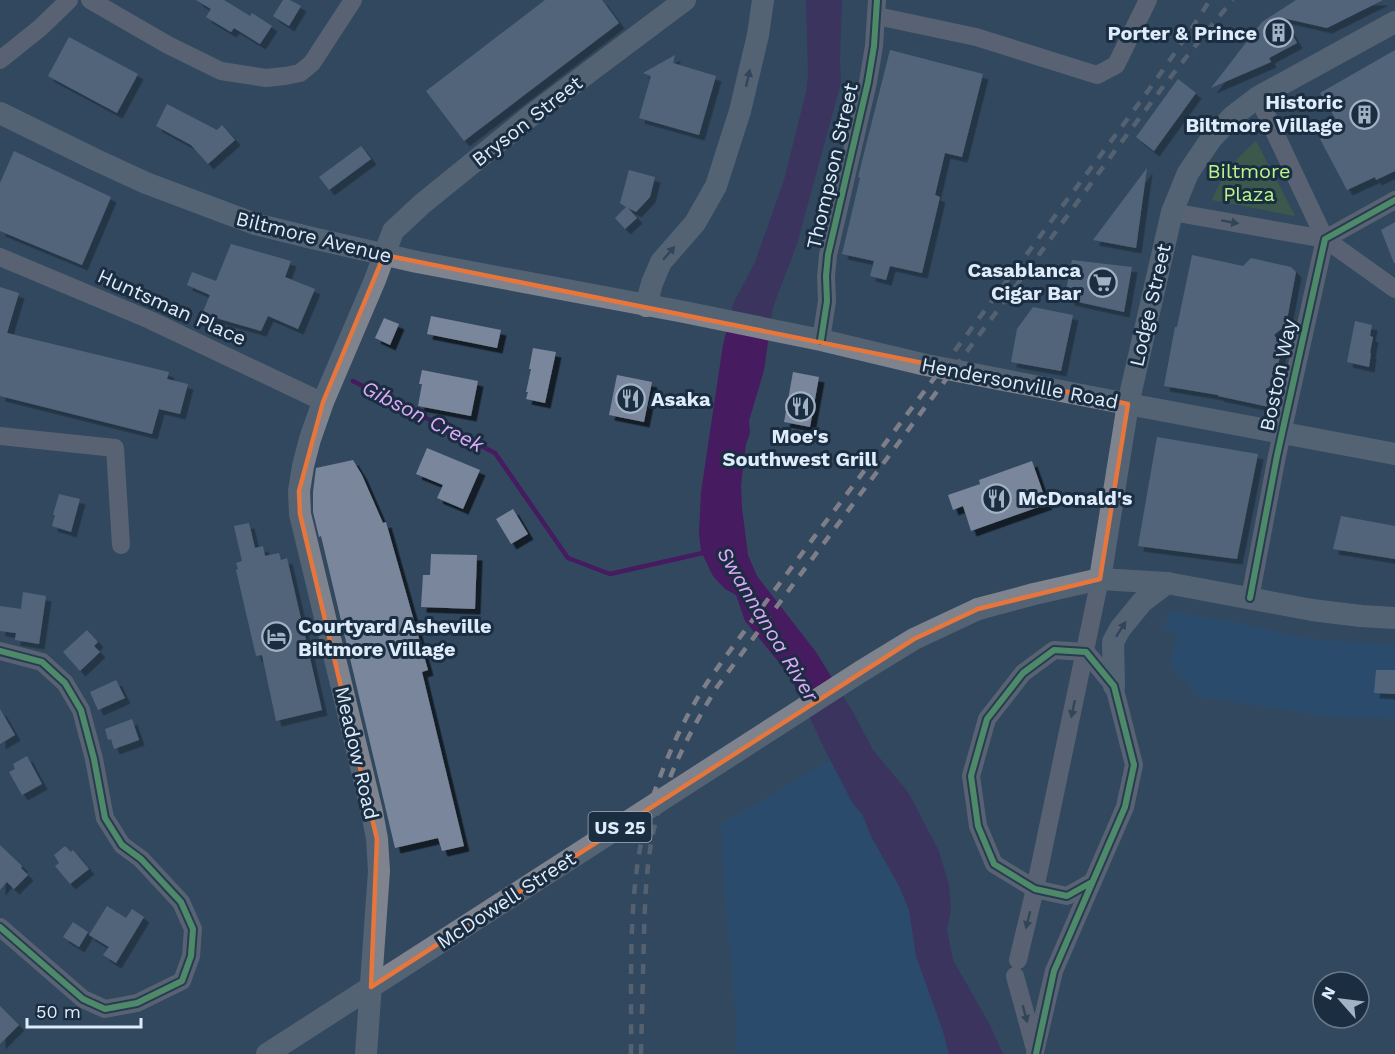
<svg xmlns="http://www.w3.org/2000/svg" width="1395" height="1054" viewBox="0 0 1395 1054" font-family="'Work Sans',sans-serif">
  <style>
    .built { fill: #244e7c }
    .green { fill: #4b6c38 }
    .water { fill: #461b5f }
    .lines { fill: none; stroke-linecap: round; stroke-linejoin: round }
    .stream { stroke: #461b5f; stroke-width: 4.5 }
    .building { fill: #79869c; filter: url(#shadow) }
    .minor { stroke: #878289; stroke-width: 18 }
    .major { stroke: #7e838e; stroke-width: 22 }
    .rail { stroke: #7d7e88; stroke-width: 4.5; stroke-dasharray: 10 10; stroke-linecap: butt }
    .major-bridge { stroke: #7e838e; stroke-width: 22 }
    .cycleway-casing { stroke: #1b2d40; stroke-width: 10 }
    .cycleway { stroke: #71d979; stroke-width: 6 }
    .oneway { fill: #344254 }
    .oneway2 { fill: #364252 }
    .marked { fill: none; stroke: #e6763c; stroke-width: 4.5; stroke-linejoin: round }
    .labels { text-anchor: middle; dominant-baseline: central; stroke-width: 6; stroke-linejoin: round; paint-order: stroke }
    .shield { fill: #1b2d40; stroke: #a3b2c2; stroke-width: 1.5 }
    .shield-label { font-size: 18px; font-weight: bold; fill: #ddebfa }
    .poi-label { font-size: 20px; font-weight: bold; fill: #ddebfa; stroke: #1b2d40; text-anchor: end }
    .street-label { font-size: 20px; fill: #ddebfa; stroke: #1b2d40 }
    .park-label { font-size: 20px; fill: #b8f788; stroke: #1b2d40 }
    .water-label { font-size: 21px; font-style: italic; fill: #dda9fa; stroke: #1b2d40 }
  </style>
  <defs>
    <filter id="shadow"><feDropShadow dx="5.5" dy="5.5" stdDeviation="0" flood-color="#0009"/></filter>
  </defs>
  <rect width="100%" height="100%" fill="#32485f"/>
  <!-- built -->
  <g class="built">
    <polygon points="1169,611 1235,622 1306,638 1348,642 1395,644 1395,719 1329,717 1197,696 1170,663 1178,633 1164,629"/>
    <polygon points="830,760 853,804 862,814 871,836 900,888 909,910 916,956 943,1031 949,1054 737,1054 736,1017 724,888 721,824"/>
  </g>
  <!-- green -->
  <path class="green" d="M1256 141 1295 216 1212 200C1223 174 1235 160 1256 141Z"/>
  <!-- water -->
  <polygon class="water" points="806,0 842,0 840,60 841,83 797,244 773,307 764,370 749,421 750,433 746,444 741,485 742,508 748,555 757,576 816,652 853,712 873,750 908,792 939,851 949,885 951,910 947,930 953,960 989,1023 1003,1054 949,1054 943,1031 916,956 909,910 900,888 871,836 862,814 853,804 824,748 790,676 745,621 736,595 725,589 713,576 701,551 699,534 701,492 723,345 733,304 755,262 784,180 806,92 808,76"/>
  <g class="lines">
    <!-- stream -->
    <polyline class="stream" points="353,381 495,453 568,558 610,574 707,552"/>
  </g>
  <!-- building -->
  <g class="building">
    <polygon points="196,0 224,0 250,16 252,13 272,26 260,44 234,28 231,32 206,17 211,9"/>
    <polygon points="283,0 290,0 301,6 289,26 273,16"/>
    <polygon points="545,0 602,0 619,23 464,141 426,91"/>
    <polygon points="1296,0 1383,0 1327,28 1283,18 1297,43 1269,58 1271,62 1211,88 1262,22"/>
    <polygon points="69,37 138,74 117,113 48,76"/>
    <polygon points="890,50 983,74 962,157 945,153 935,195 940,197 922,273 890,266 886,280 870,276 874,261 842,254 860,178 858,177"/>
    <polygon points="1395,50 1395,171 1376,180 1375,177 1347,190 1320,139 1341,128 1320,93"/>
    <polygon points="675,55 673,63 716,76 699,135 639,118 651,76 643,73"/>
    <polygon points="1178,79 1196,93 1154,151 1136,137"/>
    <polygon points="167,104 217,130 222,125 235,140 208,164 191,145 156,126"/>
    <polygon points="361,146 371,159 329,190 319,177"/>
    <polygon points="14,151 111,197 82,265 0,231 0,183"/>
    <polygon points="1147,168 1136,248 1093,240"/>
    <polygon points="629,170 655,177 650,197 636,212 628,208 637,218 625,229 615,218 626,207 620,203"/>
    <polygon points="1395,222 1395,263 1394,263 1381,230"/>
    <polygon points="231,244 291,261 285,277 315,289 298,329 268,316 261,331 202,314 210,295 187,285 192,272 216,281"/>
    <polygon points="1192,255 1243,266 1251,258 1291,267 1296,272 1286,325 1274,335 1282,347 1269,407 1218,396 1218,395 1164,386 1175,327 1177,327"/>
    <polygon points="1072,260 1132,267 1124,312 1069,300 1070,291 1066,290"/>
    <polygon points="0,287 19,293 7,333 169,372 167,379 188,384 180,414 159,409 152,434 0,396"/>
    <polygon points="1033,307 1073,315 1061,371 1011,362 1017,329"/>
    <polygon points="431,316 501,330 497,348 427,334"/>
    <polygon points="384,318 399,324 390,345 375,338"/>
    <polygon points="1355,321 1372,325 1370,336 1373,337 1370,353 1371,353 1369,367 1347,362"/>
    <polygon points="533,348 556,352 545,403 526,399 528,392 526,392 531,369 529,369"/>
    <polygon points="422,370 478,381 471,416 418,406 422,384 419,384"/>
    <polygon points="793,372 819,377 810,427 784,422"/>
    <polygon points="617,375 652,382 644,422 609,415"/>
    <polygon points="1157,437 1258,454 1237,559 1138,546"/>
    <polygon points="427,448 480,470 463,509 437,498 443,485 416,474"/>
    <polygon points="353,460 362,475 383,523 386,522 428,670 422,672 464,846 442,851 438,838 395,848 321,536 319,537 313,512 313,492 316,468"/>
    <polygon points="1032,461 1047,504 971,531 963,506 953,510 948,495 980,484 979,480"/>
    <polygon points="59,494 80,499 71,532 52,526 55,515 53,515"/>
    <polygon points="513,509 528,534 511,544 496,519"/>
    <polygon points="1341,516 1395,526 1395,559 1333,549"/>
    <polygon points="249,523 255,548 263,546 265,556 279,553 281,560 287,558 322,710 276,721 262,655 256,656 236,570 238,569 236,563 242,561 234,526"/>
    <polygon points="431,554 477,555 475,609 421,607 423,575 430,575"/>
    <polygon points="23,592 46,596 39,644 15,640 16,633 0,631 0,606 21,609"/>
    <polygon points="87,630 98,642 94,646 100,652 80,671 63,652"/>
    <polygon points="1376,670 1395,670 1395,694 1374,693"/>
    <polygon points="116,680 125,698 98,710 90,692"/>
    <polygon points="0,709 15,735 0,744"/>
    <polygon points="132,719 139,740 114,749 111,739 108,740 105,729"/>
    <polygon points="27,756 42,784 22,795 9,772 15,769 13,764"/>
    <polygon points="0,845 22,866 21,868 28,875 14,889 7,882 0,890"/>
    <polygon points="65,846 71,852 73,850 89,869 70,884 55,866 59,863 54,855"/>
    <polygon points="107,906 126,918 132,909 144,917 116,963 103,955 109,947 89,935"/>
    <polygon points="73,922 88,932 79,947 63,937"/>
    <polygon points="0,1006 19,1025 0,1044"/>
  </g>
  <g class="lines">
    <!-- minor -->
    <g class="minor">
      <polyline points="90,0 168,45 221,71 266,78 285,76 300,73 312,63 353,0"/>
      <polyline points="877,16 976,37 1097,75 1116,65 1148,0"/>
      <polyline points="0,60 40,28 69,0"/>
      <polyline points="1258,97 1325,239"/>
      <polyline points="1172,212 1325,239 1395,289"/>
      <polyline points="0,257 150,320 323,402"/>
      <polyline points="821,340 827,301 826,276 828,255 868,82 874,46 877,0"/>
      <polyline points="0,436 115,448 121,545"/>
      <polyline points="1250,598 1277,456 1325,239 1395,200"/>
      <polyline points="0,651 42,662 65,683 81,710 94,759 105,818 122,845 141,859 181,902 193,929 191,956 182,981 137,1003 105,1009 83,999 0,927"/>
      <polyline points="1018,960 1035,889 1100,579"/>
      <polyline points="1015,976 1035,1049"/>
      <polyline points="1035,1052 1054,971 1125,807 1134,765 1114,686 1086,652 1054,650 1023,673 987,719 971,776 978,826 994,864 1035,889 1067,896 1092,882"/>
    </g>
    <!-- major -->
    <g class="major">
      <polyline points="0,113 96,160 146,183 255,224 312,238 417,262 684,312 821,340 926,365 1128,404 1395,454"/>
      <polyline points="646,306 652,283 661,262 695,223 716,186 740,111 758,35 763,0"/>
      <polyline points="1100,579 1128,404 1172,212 1188,173 1211,139 1233,116 1258,97 1395,22"/>
      <polyline points="978,609 1034,594 1100,579 1167,583 1312,610 1361,616 1395,618"/>
      <polyline points="1114,686 1113,642 1120,629 1142,602 1167,583"/>
      <polyline points="366,1054 379,871 377,839 372,812 300,514 299,491 303,466 310,439 323,402 375,280 393,231 422,204 533,114 685,0"/>
    </g>
    <!-- rail -->
    <g class="rail">
      <path d="M631 1054C632 969 626 877 653 796 666 759 682 722 703 689 720 663 739 639 757 614 786 575 814 537 843 499 915 404 987 308 1058 212 1110 142 1163 74 1210 0"/>
      <path d="M641 1054C642 1014 643 974 644 934 645 902 646 870 652 838 663 783 688 734 717 687 820 548 923 410 1027 271 1094 180 1160 86 1233 0"/>
    </g>
    <!-- major-bridge -->
    <polyline class="major-bridge" points="267,1054 860,672 914,639 978,609"/>
    <defs>
      <g id="cycleway">
        <polyline points="821,340 827,301 826,276 828,255 868,82 874,46 877,0"/>
        <polyline points="1250,598 1277,456 1325,239 1395,200"/>
        <polyline points="0,651 42,662 65,683 81,710 94,759 105,818 122,845 141,859 181,902 193,929 191,956 182,981 137,1003 105,1009 83,999 0,927"/>
        <polyline points="1036,1054 1054,971 1125,807 1134,765 1114,686 1086,652 1054,650 1023,673 987,719 971,776 978,826 994,864 1035,889 1067,896 1092,882"/>
      </g>
    </defs>
    <!-- cycleway casing -->
    <use href="#cycleway" class="cycleway-casing"/>
    <!-- cycleway -->
    <use href="#cycleway" class="cycleway"/>
  </g>
  <!-- one-way arrows -->
  <defs><path id="oneway-solid" d="M-6-.8H1V-3.2L6.5 0L1 3.2V.8H-6Z" transform="scale(1.5)"/></defs>
  <g class="oneway">
    <use href="#oneway-solid" transform="translate(748 78) rotate(-77)"/>
    <use href="#oneway-solid" transform="translate(669 253) rotate(-49)"/>
    <use href="#oneway-solid" transform="translate(1121 629) rotate(-57)"/>
  </g>
  <g class="oneway2">
    <use href="#oneway-solid" transform="translate(1230 222) rotate(10)"/>
    <use href="#oneway-solid" transform="translate(1073 709) rotate(102)"/>
    <use href="#oneway-solid" transform="translate(1028 920) rotate(104)"/>
    <use href="#oneway-solid" transform="translate(1025 1014) rotate(75)"/>
  </g>
  <!-- marked area -->
  <path d="M0 0H1395V1054H0ZM384 255 1128 404 1100 579 978 609 914 639 371 987 377 839 300 514 299 491 323 402Z" fill="#32485f" fill-opacity=".55" fill-rule="evenodd"/>
  <path class="marked" d="M384 255 1128 404 1100 579 978 609 914 639 371 987 377 839 300 514 299 491 323 402Z"/>
  <!-- icons -->
  <defs>
    <symbol id="building-ring" viewBox="-11 -11 22 22"><circle r="9.5" fill="#1b2d40" stroke="#a1b2c4" stroke-width="1.5"/><path d="M-4-6H4V6H1V3H-1V6H-4ZM-2.5-4.3h1.7v1.8h-1.7ZM.8-4.3h1.7v1.8H.8ZM-2.5-1h1.7V.8h-1.7ZM.8-1h1.7V.8H.8Z" fill="#a1b2c4"/></symbol>
    <symbol id="supermarket-ring" viewBox="-11 -11 22 22"><circle r="9.5" fill="#1b2d40" stroke="#a1b2c4" stroke-width="1.5"/><path d="M-6-5.5h2.5l.6 2H6L4.5 2H-2.5L-4.4-4H-6ZM-1.5 3.2a1.3 1.3 0 1 0 .1 0ZM3 3.2a1.3 1.3 0 1 0 .1 0Z" fill="#a1b2c4"/></symbol>
    <symbol id="restaurant-ring" viewBox="-11 -11 22 22"><circle r="9.5" fill="#1b2d40" stroke="#a1b2c4" stroke-width="1.5"/><path d="M-5-6h1v4h1v-4h1v4h1v-4h1v5L-1.5 .5V6h-2V.5L-5-1ZM5-6V6H3V1.5H1.5Q1.5-4 5-6Z" fill="#a1b2c4"/></symbol>
    <symbol id="hotel-ring" viewBox="-11 -11 22 22"><circle r="9.5" fill="#1b2d40" stroke="#a1b2c4" stroke-width="1.5"/><path d="M-6-4.5h1.5V1H6V5H4.5V3h-9V5H-6ZM-4 0a1.8 1.8 0 1 1 3.6 0ZM.5 0V-2.5h3Q6-2.5 6 0Z" fill="#a1b2c4"/></symbol>
  </defs>
  <g fill-rule="evenodd">
    <use href="#building-ring" x="1262" y="16" width="33" height="33"/>
    <use href="#building-ring" x="1348" y="98" width="33" height="33"/>
    <use href="#supermarket-ring" x="1086" y="266" width="33" height="33"/>
    <use href="#restaurant-ring" x="614" y="382" width="33" height="33"/>
    <use href="#restaurant-ring" x="784" y="390" width="33" height="33"/>
    <use href="#restaurant-ring" x="980" y="482" width="33" height="33"/>
    <use href="#hotel-ring" x="260" y="620" width="33" height="33"/>
  </g>
  <g class="labels">
    <!-- shield labels -->
    <rect class="shield" x="588.5" y="812" width="63" height="30" rx="4.5"/>
    <g class="shield-label">
      <text x="620" y="827">US 25</text>
    </g>
    <!-- poi labels -->
    <g class="poi-label">
      <text x="1257" y="33">Porter &amp; Prince</text>
      <text x="1343" y="102">Historic<tspan x="1343" dy="23">Biltmore Village</tspan></text>
      <text x="1081" y="270">Casablanca<tspan x="1081" dy="23">Cigar Bar</tspan></text>
      <text x="651" y="399" text-anchor="start">Asaka</text>
      <text x="800" y="436" text-anchor="middle">Moe's<tspan x="800" dy="23">Southwest Grill</tspan></text>
      <text x="1018" y="498" text-anchor="start">McDonald's</text>
      <text x="298" y="626" text-anchor="start">Courtyard Asheville<tspan x="298" dy="23">Biltmore Village</tspan></text>
    </g>
    <!-- street labels -->
    <g class="street-label">
      <text transform="translate(527 121) rotate(-38)">Bryson Street</text>
      <text transform="translate(832 166) rotate(-77)">Thompson Street</text>
      <text transform="translate(314 237) rotate(14)">Biltmore Avenue</text>
      <text transform="translate(1150 305) rotate(-77)">Lodge Street</text>
      <text transform="translate(172 307) rotate(24)">Huntsman Place</text>
      <text transform="translate(1278 375) rotate(-78)">Boston Way</text>
      <text transform="translate(1020 383) rotate(11)">Hendersonville Road</text>
      <text transform="translate(357 753) rotate(77)">Meadow Road</text>
      <text transform="translate(506 900) rotate(-33)">McDowell Street</text>
    </g>
    <!-- park labels -->
    <g class="park-label">
      <text x="1249" y="171">Biltmore<tspan x="1249" dy="23">Plaza</tspan></text>
    </g>
    <!-- water labels -->
    <g class="water-label">
      <text transform="translate(423 416) rotate(27)">Gibson Creek</text>
      <text transform="translate(768 624) rotate(59)">Swannanoa River</text>
    </g>
  </g>
  <!-- north arrow -->
  <g transform="translate(1341 1000) rotate(298)"><circle r="28" fill="#1b2d40" stroke="#69798a" stroke-width="1.5"/>
  <path d="M0-4.5L10 22L0 15L-10 22Z" fill="#a1b2c4"/>
  <text y="-9" font-size="16" font-weight="bold" text-anchor="middle" fill="#ddebfa">N</text>
  </g>
  <!-- scale -->
  <path d="M27 1018v9h114v-9" fill="none" stroke="#ddebfa" stroke-width="3"/>
  <text x="36" y="1018" font-size="18" fill="#ddebfa" stroke="#1b2d40" stroke-width="4.5" paint-order="stroke">50 m</text>
</svg>
